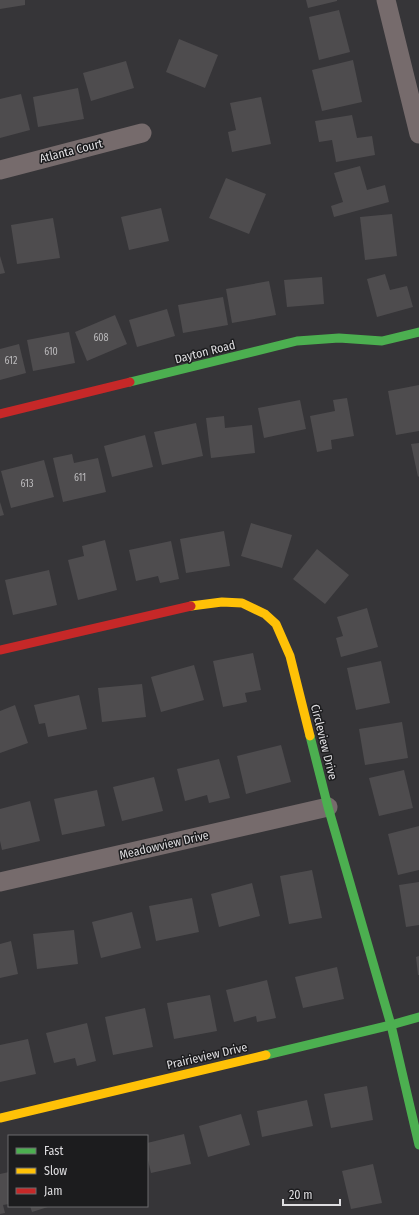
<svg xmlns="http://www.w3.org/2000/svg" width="419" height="1215" viewBox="0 0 419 1215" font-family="'Fira Sans Condensed',sans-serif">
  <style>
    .building { fill: #4e4c4e }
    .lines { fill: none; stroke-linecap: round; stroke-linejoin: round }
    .street { stroke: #766b6c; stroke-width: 19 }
    .fast { stroke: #4caf50; stroke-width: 9 }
    .slow { stroke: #ffc107; stroke-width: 9 }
    .jam { stroke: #c62828; stroke-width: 9 }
    .labels { text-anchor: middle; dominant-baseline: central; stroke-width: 3; stroke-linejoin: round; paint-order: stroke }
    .number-label { font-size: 10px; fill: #bbbabc }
    .street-label { font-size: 12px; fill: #dfdee1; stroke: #1c1c1e }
  </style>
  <rect width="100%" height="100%" fill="#363538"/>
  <!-- building -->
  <g class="building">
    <polygon points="0,0 25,0 25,5 0,9"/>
    <polygon points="306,0 337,0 337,1 308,8"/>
    <polygon points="339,10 350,52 319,60 309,17"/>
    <polygon points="179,39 218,55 205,88 166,72"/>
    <polygon points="353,60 362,102 322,111 312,70"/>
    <polygon points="126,61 134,88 91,101 83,73"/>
    <polygon points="78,88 84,119 38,127 33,97"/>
    <polygon points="21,94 30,130 0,138 0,99"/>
    <polygon points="261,97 271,144 232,152 228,132 236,130 230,103"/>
    <polygon points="352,115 357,138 372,136 375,155 336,162 332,140 319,142 315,121"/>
    <polygon points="360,166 367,190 385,185 389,202 334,217 331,206 343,202 334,173"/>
    <polygon points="226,178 266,194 249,234 209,218"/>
    <polygon points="161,208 169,241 129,250 121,217"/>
    <polygon points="392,214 397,256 365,260 360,217"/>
    <polygon points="53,218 60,258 17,264 11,225"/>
    <polygon points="0,256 5,273 0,274"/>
    <polygon points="385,274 390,290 407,286 413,307 377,317 367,279"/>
    <polygon points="322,277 324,304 287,307 284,280"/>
    <polygon points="269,281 276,315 232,323 226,289"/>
    <polygon points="223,297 228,325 183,333 178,305"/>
    <polygon points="167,309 175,336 137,347 129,320"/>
    <polygon points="115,315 127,344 87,361 75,332"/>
    <polygon points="69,332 75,363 33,371 27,340"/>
    <polygon points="19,344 26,373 0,380 0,349"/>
    <polygon points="419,385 419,431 396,435 388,391"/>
    <polygon points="347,398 354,436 331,440 332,449 317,452 310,416 335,411 333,400"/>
    <polygon points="300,400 306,429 264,438 258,408"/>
    <polygon points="224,416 225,428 252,425 255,453 211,458 206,418"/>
    <polygon points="196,423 203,456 162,465 154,432"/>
    <polygon points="145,435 153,467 112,477 104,446"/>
    <polygon points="419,443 419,476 418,477 411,444"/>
    <polygon points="72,454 74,463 98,458 106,492 63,502 53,458"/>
    <polygon points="44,460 54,497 11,508 1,471"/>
    <polygon points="0,502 4,515 0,516"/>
    <polygon points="251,523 292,535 282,568 241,556"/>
    <polygon points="224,531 230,566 186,573 180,539"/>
    <polygon points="105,540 117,590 78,600 68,560 84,556 82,546"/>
    <polygon points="171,541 179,579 160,583 158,576 136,581 129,550"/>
    <polygon points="317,549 349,575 325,604 293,579"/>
    <polygon points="49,570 57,605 13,615 5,580"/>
    <polygon points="367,608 378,647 341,657 336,638 343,636 337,617"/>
    <polygon points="253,653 261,690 245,693 247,702 223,707 213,661"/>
    <polygon points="381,661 390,703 356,710 347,668"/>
    <polygon points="194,665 204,700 161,712 151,677"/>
    <polygon points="142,684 146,717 102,722 98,688"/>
    <polygon points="79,695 87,729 48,737 45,723 39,724 34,705"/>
    <polygon points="15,705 28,743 0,753 0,711"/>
    <polygon points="402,722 408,758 365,765 359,729"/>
    <polygon points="281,745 291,782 246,794 237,756"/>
    <polygon points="219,759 230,798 209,803 207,795 185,801 177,769"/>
    <polygon points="404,770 413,808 379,816 369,778"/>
    <polygon points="154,777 163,811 122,821 113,787"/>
    <polygon points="97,790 105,826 62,835 54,799"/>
    <polygon points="30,801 40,841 2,850 0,841 0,809"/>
    <polygon points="419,826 419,870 398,875 388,834"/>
    <polygon points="312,870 322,918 289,924 280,876"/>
    <polygon points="419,882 419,925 406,927 399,885"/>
    <polygon points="252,883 260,916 219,927 211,894"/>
    <polygon points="192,898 199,932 156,941 149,906"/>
    <polygon points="132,912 141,948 101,958 92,922"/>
    <polygon points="74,930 78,964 37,969 33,934"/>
    <polygon points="11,941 18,974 0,978 0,944"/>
    <polygon points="419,956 419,975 418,975 416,957"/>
    <polygon points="337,967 344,999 303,1008 295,977"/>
    <polygon points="267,980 276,1018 257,1022 256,1016 234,1022 226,990"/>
    <polygon points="210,995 217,1031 174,1039 167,1003"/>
    <polygon points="145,1008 153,1047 113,1055 105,1017"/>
    <polygon points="87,1023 96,1061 77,1066 75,1058 54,1063 46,1033"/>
    <polygon points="28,1039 36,1074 0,1082 0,1045"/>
    <polygon points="367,1086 373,1120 331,1128 324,1094"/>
    <polygon points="307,1100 313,1126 262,1137 257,1111"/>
    <polygon points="241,1114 250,1145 208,1157 199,1126"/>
    <polygon points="184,1134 191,1164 151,1173 147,1156 147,1143"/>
    <polygon points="373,1164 382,1203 351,1209 342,1171"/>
    <polygon points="9,1172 9,1204 3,1205 5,1213 0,1214 0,1174"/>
    <polygon points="30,1206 51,1206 32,1212"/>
  </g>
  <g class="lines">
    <!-- street -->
    <g class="street">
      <polyline points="386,0 419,134"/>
      <polyline points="0,170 142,133"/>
      <polyline points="0,882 328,807"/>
    </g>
    <!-- fast -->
    <g class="fast">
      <polyline points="130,382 297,341 339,338 382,341 419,332"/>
      <polyline points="310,736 328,807 391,1025 419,1145"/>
      <polyline points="266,1055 391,1025 419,1017"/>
    </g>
    <!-- slow -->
    <g class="slow">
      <polyline points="191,606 222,602 242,603 265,614 276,624 290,656 310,736"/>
      <polyline points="0,1118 266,1055"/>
    </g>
    <!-- jam -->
    <g class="jam">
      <polyline points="0,414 130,382"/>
      <polyline points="0,650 191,606"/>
    </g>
  </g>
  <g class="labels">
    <!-- number labels -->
    <g class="number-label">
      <text x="101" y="338">608</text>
      <text x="51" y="352">610</text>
      <text x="11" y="361">612</text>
      <text x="80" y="478">611</text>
      <text x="27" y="484">613</text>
    </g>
    <!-- street labels -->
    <g class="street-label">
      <text transform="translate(71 151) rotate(-14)">Atlanta Court</text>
      <text transform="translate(205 352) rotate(-14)">Dayton Road</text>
      <text transform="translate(324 742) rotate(76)">Circleview Drive</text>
      <text transform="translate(164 845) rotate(-13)">Meadowview Drive</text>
      <text transform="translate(207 1056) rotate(-13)">Prairieview Drive</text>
    </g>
  </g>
  <!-- legend -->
  <rect x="8" y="1135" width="140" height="72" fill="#1c1c1e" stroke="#6a6a6c"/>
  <rect x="16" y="1148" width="20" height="6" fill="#4caf50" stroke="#6a6a6c"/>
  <text x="44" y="1155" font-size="12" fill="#dfdee1">Fast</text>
  <rect x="16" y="1168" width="20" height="6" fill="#ffc107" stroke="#6a6a6c"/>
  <text x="44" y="1175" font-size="12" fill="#dfdee1">Slow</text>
  <rect x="16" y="1188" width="20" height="6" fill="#c62828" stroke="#6a6a6c"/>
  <text x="44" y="1195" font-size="12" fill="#dfdee1">Jam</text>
  <!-- scale -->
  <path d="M283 1199v6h57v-6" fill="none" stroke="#dfdee1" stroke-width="2"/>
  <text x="289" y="1199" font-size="12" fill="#dfdee1" stroke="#1c1c1e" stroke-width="3" paint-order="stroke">20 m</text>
</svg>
